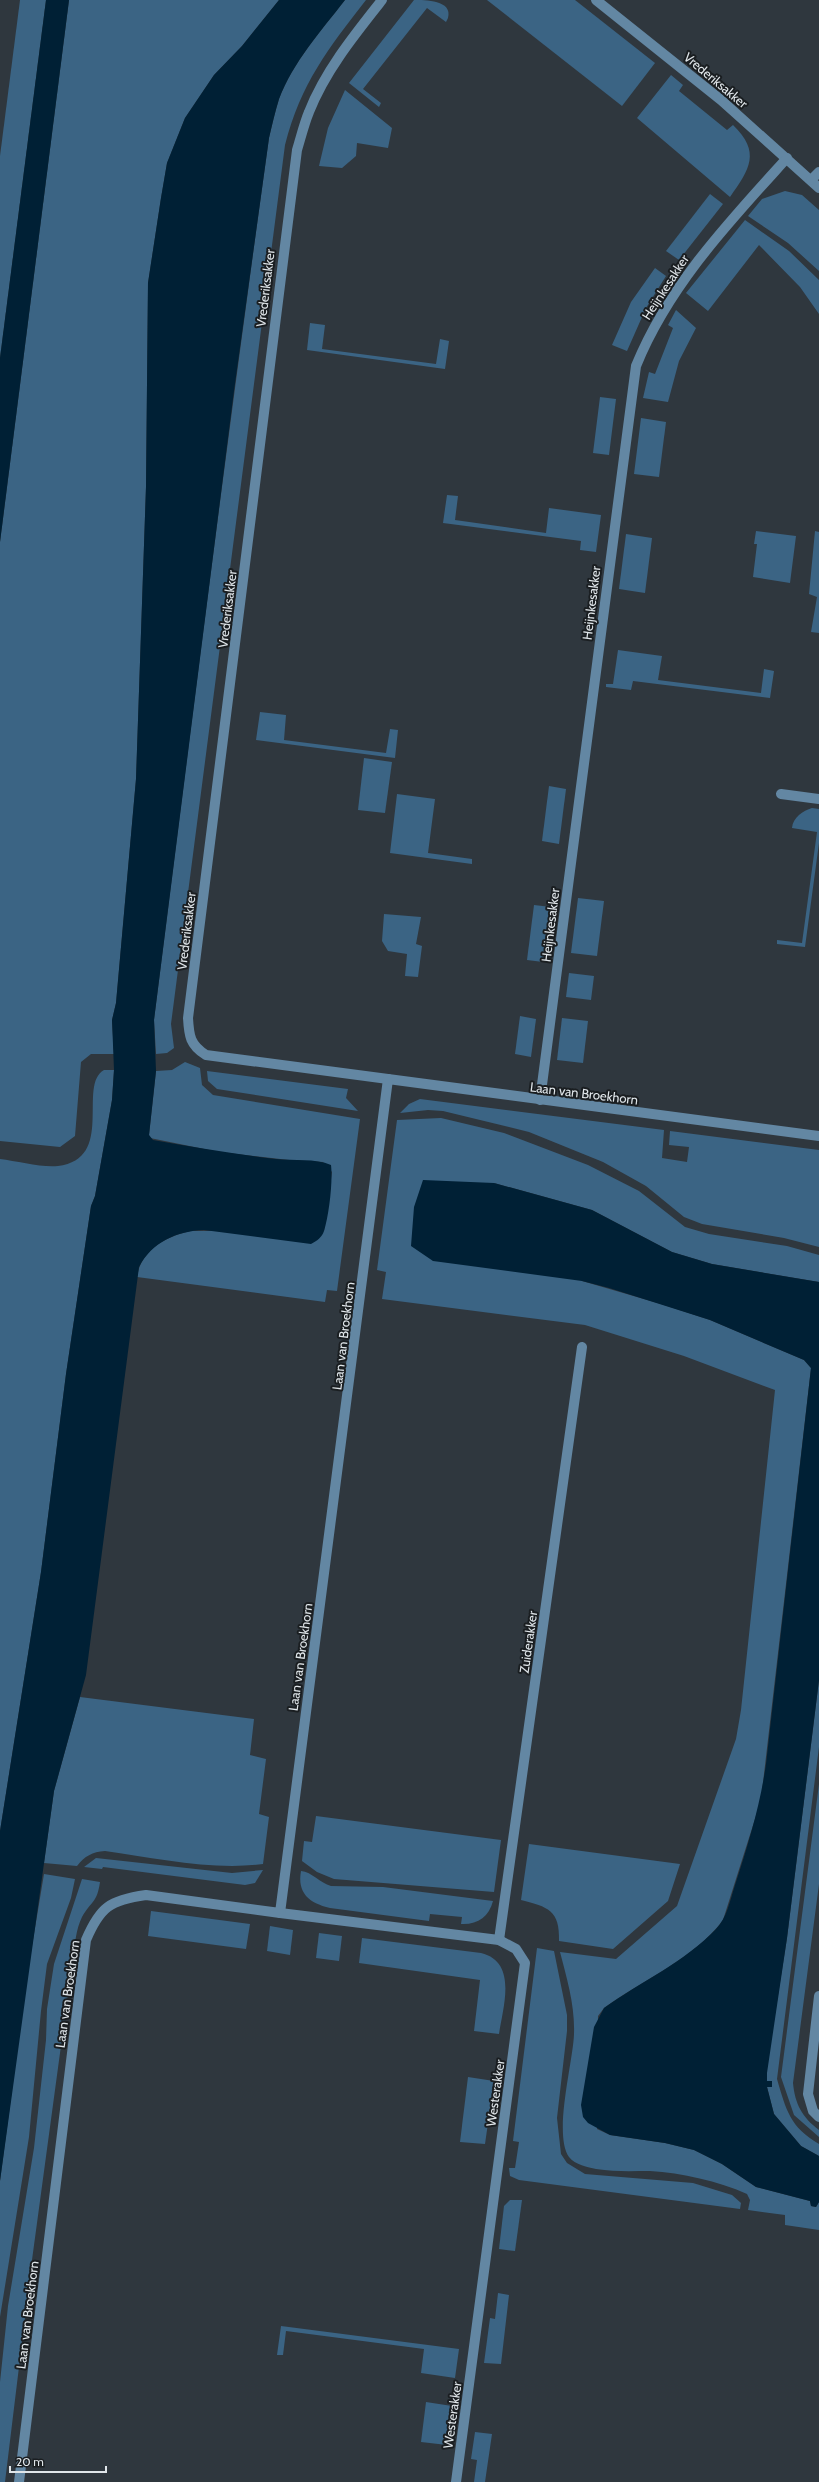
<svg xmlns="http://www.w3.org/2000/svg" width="819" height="2482" viewBox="0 0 819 2482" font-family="Cabin,sans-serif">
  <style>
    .green { fill: #3b6484 }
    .water { fill: #002035 }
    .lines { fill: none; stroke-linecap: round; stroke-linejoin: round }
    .minor { stroke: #6387a3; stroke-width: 10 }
    .labels { text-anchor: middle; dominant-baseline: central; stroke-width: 4; stroke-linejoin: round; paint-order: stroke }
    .street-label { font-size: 13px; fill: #e0e6ea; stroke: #1a1e21 }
  </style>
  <rect width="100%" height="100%" fill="#2f373e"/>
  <!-- green -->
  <g class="green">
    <polygon points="20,0 46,0 0,358 0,156"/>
    <polygon points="69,0 279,0 242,46 214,75 185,118 167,163 161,198 148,283 146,487 136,779 116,1003 112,1020 114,1054 91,1054 81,1062 75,1136 60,1147 0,1141 0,542"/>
    <path d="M345 0H366C328 49 301 83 285 145L171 1024 174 1048 167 1053 156 1054 154 1020C191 726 228 432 269 138 272 125 275 112 279 99 293 62 321 31 345 0Z"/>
    <path d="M414 0C425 0 453 0 448 18L446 22 427 8 363 89 381 103 379 107 349 83Z"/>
    <polygon points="487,0 575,0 655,63 622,106"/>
    <path d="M671 75 683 85 679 91 727 130 733 125C761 152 750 169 730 197L637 118Z"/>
    <polygon points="345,90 392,128 388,148 357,143 356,156 342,168 319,166 328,128"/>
    <polygon points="785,191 802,195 819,210 819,271 788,243 748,216 762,199"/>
    <polygon points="710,194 723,204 679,260 666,251"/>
    <polygon points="745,220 789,251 819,280 819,314 800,287 759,245 708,311 686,293"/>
    <polygon points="655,268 666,276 646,308 627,351 612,345 631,302"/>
    <polygon points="676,310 696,328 679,361 668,402 643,398 649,372 655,374 673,328 668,325"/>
    <polygon points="310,323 325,325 322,349 436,364 440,339 449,341 445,369 307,350"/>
    <polygon points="600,397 616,399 609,455 593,453"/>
    <polygon points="641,418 666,422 659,477 634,474"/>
    <polygon points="447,495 458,496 455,520 546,533 549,508 601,515 596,552 580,550 581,541 443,523"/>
    <polygon points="756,531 796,536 790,583 753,577 757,544 754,544"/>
    <polygon points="815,531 819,532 819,633 811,632 817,597 809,594"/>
    <polygon points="626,534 652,538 645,593 619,589"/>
    <polygon points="618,650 662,656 658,680 761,693 764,669 774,671 770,698 633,681 631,690 606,687 606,684 613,684"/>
    <polygon points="260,712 286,715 284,740 386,753 390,729 398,730 395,758 256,740"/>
    <polygon points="364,758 392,762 385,813 358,810"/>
    <polygon points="549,786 566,789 559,844 542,841"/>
    <polygon points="397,794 435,799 428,853 472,859 472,864 390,853"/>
    <path d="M812 808 819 809V843L805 947 777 944V940L802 943 817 832 792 828C793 817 803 811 812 808Z"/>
    <polygon points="578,898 604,901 597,956 571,953"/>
    <polygon points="534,905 551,907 543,962 527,960"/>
    <polygon points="384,914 421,917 416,944 422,946 418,977 405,976 407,954 388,951 382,941"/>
    <polygon points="569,973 594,976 591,1000 566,997"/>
    <polygon points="520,1016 536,1019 531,1057 515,1054"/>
    <polygon points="562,1018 588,1021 583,1063 557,1060"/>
    <path d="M185 1062 200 1068 202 1085 213 1095 360 1119 337 1291 327 1290 325 1302 137 1277C141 1250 165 1237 190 1231H324L332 1172 323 1162 289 1160 219 1152 150 1138 149 1135 156 1071 172 1070Z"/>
    <path d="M104 1070H114L112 1100 95 1196 91 1206 66 1374 41 1572 0 1831V1159C17 1161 43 1168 58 1166 116 1159 77 1085 104 1070Z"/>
    <polygon points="207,1071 348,1089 346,1098 358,1111 217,1089 208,1081"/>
    <polygon points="420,1099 664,1130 662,1158 687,1162 689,1147 669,1145 670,1131 819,1150 819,1247 784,1238 702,1224 684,1217 646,1186 603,1162 529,1132 443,1111 428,1110 400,1113 409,1104"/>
    <path d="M441 1118 504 1133 588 1165 639 1191 685 1227 709 1234 787 1246 819 1255V1282L712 1264 672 1252 592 1210 494 1183 582 1281 661 1304 710 1320 804 1360 811 1368 761 1800 723 1920C695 1958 641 1981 604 2008L598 2016 597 2129 610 2135 665 2143 694 2150 722 2164 756 2187 810 2201 811 2206 816 2207 819 2202V2230L785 2225V2215L748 2210 750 2200 747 2194C718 2181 682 2173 650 2171 632 2171 615 2172 596 2169 588 2167 575 2165 569 2157 553 2134 573 2063 574 2034 575 2005 567 1979 560 1952L616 1959 677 1906 736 1739 741 1710 775 1390 684 1356 585 1325 382 1299 386 1272 377 1270 397 1120Z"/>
    <path d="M819 1680V1747L777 2079C786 2110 790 2127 819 2144V2156L801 2146 774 2114 767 2087H772V2082L767 2081V2065L787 1938Z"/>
    <path d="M80 1697 254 1719 250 1755 266 1759 259 1814 269 1817 263 1864C214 1871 155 1858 105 1851 92 1852 85 1856 77 1866L44 1863 54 1791Z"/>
    <path d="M819 1784V1884L793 2083C795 2104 802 2117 819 2130V2137L794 2115 781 2077Z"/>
    <polygon points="316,1816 501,1840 494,1892 334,1879 317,1872 302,1861 304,1841 312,1842"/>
    <path d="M529 1844 680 1864 668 1901 613 1949 559 1941C560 1910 548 1907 521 1900Z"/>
    <polygon points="96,1858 232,1873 263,1870 255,1883 245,1885 103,1867 102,1869 84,1867"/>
    <path d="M301 1871C312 1872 320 1883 331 1886L383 1887 493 1901C489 1917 477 1925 461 1924L462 1917 430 1914 429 1921 330 1908C309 1903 297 1893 301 1871Z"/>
    <polygon points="44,1874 75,1879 71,1898 47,1964 41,2011 29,2137 0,2317 0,2181 27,1976"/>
    <path d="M82 1879 100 1882C97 1903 92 1900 82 1917 76 1929 75 1944 73 1957L32 2260 5 2482H0V2382L8 2306 34 2148 46 2040 47 2009 54 1964Z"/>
    <polygon points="151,1911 250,1924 246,1949 148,1936"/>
    <polygon points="270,1926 293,1930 290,1955 267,1951"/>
    <polygon points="319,1933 342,1936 339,1961 316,1958"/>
    <path d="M362 1938 481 1953C518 1962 503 2007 499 2034L474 2031 480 1980 359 1963Z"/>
    <polygon points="537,1948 554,1951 567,2015 567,2031 557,2118 561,2154 567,2163 585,2174 693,2183 732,2195 741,2203 740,2209 519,2180 510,2176 509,2168 515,2168 519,2142 513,2141"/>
    <polygon points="468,2077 494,2081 485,2144 460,2142"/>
    <polygon points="510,2200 522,2200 515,2251 499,2249 504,2206"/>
    <polygon points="498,2293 509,2295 501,2364 484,2363 490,2318 495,2319"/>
    <polygon points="281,2326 459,2349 455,2378 421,2373 424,2349 286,2331 283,2355 277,2355"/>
    <polygon points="426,2402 452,2406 447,2445 421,2442"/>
    <polygon points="475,2432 492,2434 485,2482 474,2482 477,2460 471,2459"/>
  </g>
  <!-- water -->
  <g class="water">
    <polygon points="46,0 69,0 0,542 0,358"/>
    <path d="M279 0H345C321 31 293 62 279 99 275 112 272 125 269 138L234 391 154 1020 156 1071 149 1135 153 1140C194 1147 235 1154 276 1159 294 1161 315 1158 331 1165 333 1181 329 1215 324 1231 322 1237 317 1241 311 1244L204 1230C177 1231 152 1242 139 1267L86 1675 54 1791 0 2181V1831L41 1572 66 1374 91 1206 95 1196 112 1100 114 1070 112 1020 116 1003 136 779 146 487 148 283 161 198 167 163 185 118 214 75 242 46Z"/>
    <path d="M423 1180 494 1183 592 1210 672 1252 712 1264 819 1282V1680L787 1938 767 2073V2081H772V2087H767L774 2114 801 2146 819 2156V2202L816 2207 811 2206 810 2201 756 2187 722 2164 694 2150 665 2143 610 2135 588 2123 583 2117 581 2105 594 2027 604 2008C640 1982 685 1962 716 1929 727 1918 730 1900 735 1885 748 1845 760 1806 766 1764L811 1368 804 1360 710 1320 609 1288 582 1281 433 1261 411 1246 414 1207Z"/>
  </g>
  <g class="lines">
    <!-- minor -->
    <g class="minor">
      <path d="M382 0C355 34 325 71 309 112 304 124 301 137 297 150L188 1018C189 1036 190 1045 206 1055L388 1079"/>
      <polyline points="596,0 721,100 819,188"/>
      <polyline points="811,180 819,172"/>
      <polyline points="781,794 819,799"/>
      <path d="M540 1100 636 366C669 285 729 222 787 158"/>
      <polyline points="280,1913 499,1940 516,1949 525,1963 456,2482"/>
      <polyline points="499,1940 582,1347"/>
      <polyline points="819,1996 808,2094 813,2111 819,2117"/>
      <path d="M19 2482 86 1940C100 1907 110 1900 146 1895L280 1913 388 1079 819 1136"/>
    </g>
  </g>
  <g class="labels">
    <!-- street labels -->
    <g class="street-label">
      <text transform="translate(716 80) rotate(40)">Vrederiksakker</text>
      <text transform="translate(665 287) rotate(-57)">Heijnkesakker</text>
      <text transform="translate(265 288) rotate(-83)">Vrederiksakker</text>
      <text transform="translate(591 603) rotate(-83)">Heijnkesakker</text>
      <text transform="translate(227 609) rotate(-83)">Vrederiksakker</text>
      <text transform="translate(550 925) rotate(-83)">Heijnkesakker</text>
      <text transform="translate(186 931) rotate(-83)">Vrederiksakker</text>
      <text transform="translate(584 1093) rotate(7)">Laan van Broekhorn</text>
      <text transform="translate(343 1336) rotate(-83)">Laan van Broekhorn</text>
      <text transform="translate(528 1642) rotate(-82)">Zuiderakker</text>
      <text transform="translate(300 1657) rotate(-82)">Laan van Broekhorn</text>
      <text transform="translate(67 1994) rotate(-82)">Laan van Broekhorn</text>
      <text transform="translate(495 2093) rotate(-82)">Westerakker</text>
      <text transform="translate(27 2315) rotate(-83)">Laan van Broekhorn</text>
      <text transform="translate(452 2415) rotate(-82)">Westerakker</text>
    </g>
  </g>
  <!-- scale -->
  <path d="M10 2466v6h96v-6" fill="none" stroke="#e0e6ea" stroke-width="2"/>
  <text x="16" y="2466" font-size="12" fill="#e0e6ea" stroke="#1a1e21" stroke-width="3" paint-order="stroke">20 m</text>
</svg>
